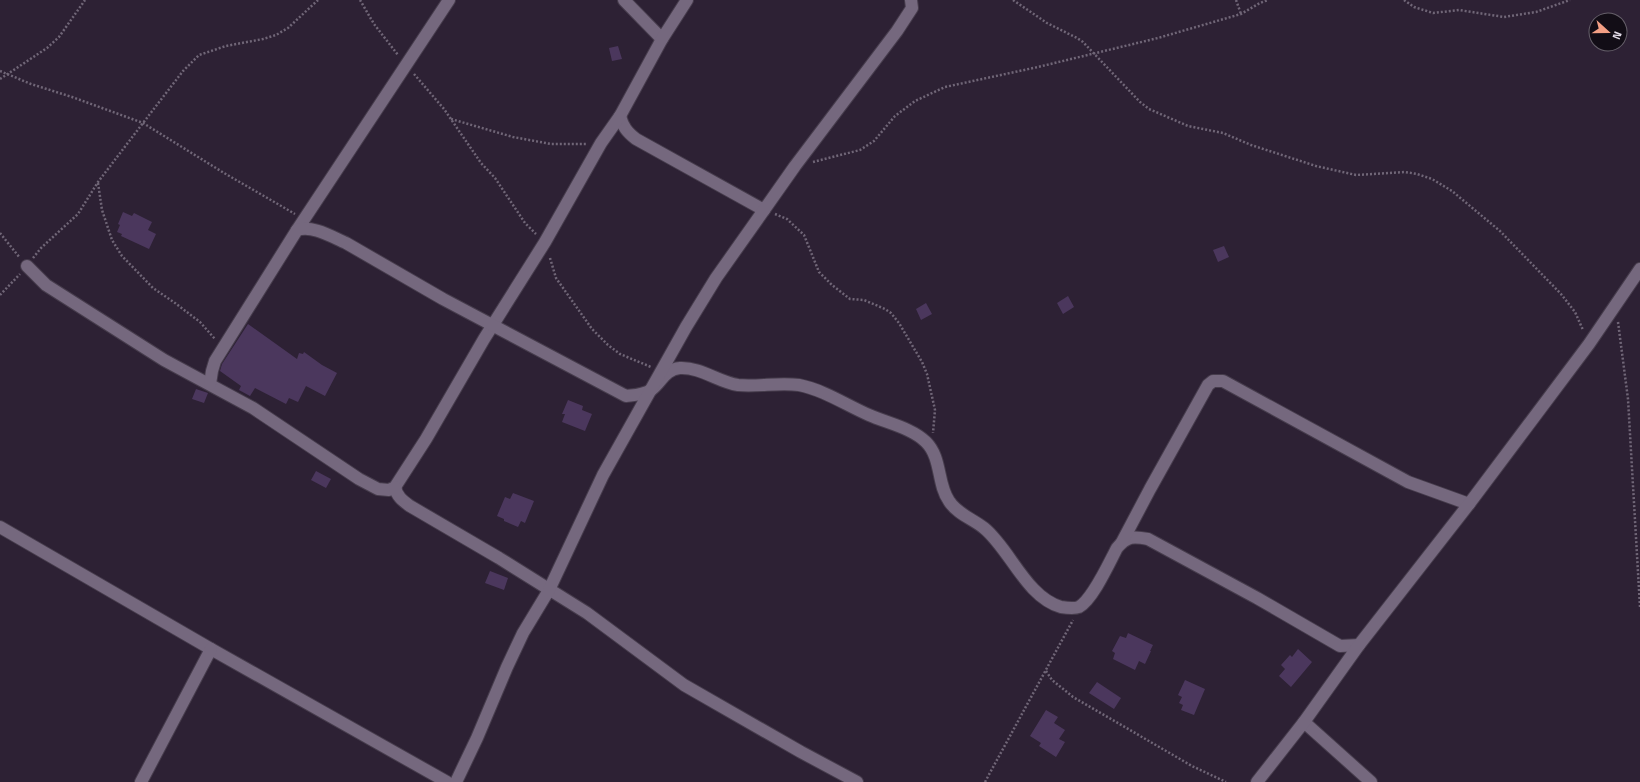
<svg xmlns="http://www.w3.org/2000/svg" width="1640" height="782" viewBox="0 0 1640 782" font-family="'Titillium Web',sans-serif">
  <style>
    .building { fill: #4b375d }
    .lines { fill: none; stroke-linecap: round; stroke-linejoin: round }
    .minor-casing { stroke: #463c4c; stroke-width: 14 }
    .path { stroke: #706677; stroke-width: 2.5; stroke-dasharray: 2 2; stroke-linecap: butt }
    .minor { stroke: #75687e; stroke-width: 12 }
  </style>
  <rect width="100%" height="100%" fill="#2d2134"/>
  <!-- building -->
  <g class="building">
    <polygon points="618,46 622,59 612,61 609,48"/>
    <polygon points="123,212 132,216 134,213 152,222 148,230 156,234 149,249 121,236 122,234 117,232 120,225 118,224"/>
    <polygon points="1224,246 1229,257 1218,262 1213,250"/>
    <polygon points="1068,296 1074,307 1063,314 1057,303"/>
    <polygon points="926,303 932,314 921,320 916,309"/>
    <polygon points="248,324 297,359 299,353 303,354 304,352 322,365 337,373 325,396 306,386 298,402 289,398 286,404 255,388 250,396 239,390 241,386 220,371 222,364"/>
    <polygon points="196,389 208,393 204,403 192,399"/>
    <polygon points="568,400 583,406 582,410 592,414 585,431 562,422 565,414 562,414"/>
    <polygon points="316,471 331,479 326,488 311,480"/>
    <polygon points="513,493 534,501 525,523 521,521 518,527 504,521 504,519 497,516 505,497 510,499"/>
    <polygon points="490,571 508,578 504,590 485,583"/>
    <polygon points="1128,633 1153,645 1150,651 1151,651 1145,664 1139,661 1135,670 1113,659 1115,653 1112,651 1120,636 1126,638"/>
    <polygon points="1298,649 1312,662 1291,687 1279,676 1285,669 1281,665 1290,655 1292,657"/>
    <polygon points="1185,680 1205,689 1194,715 1181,710 1183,705 1179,703 1182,697 1178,695"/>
    <polygon points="1097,682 1121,698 1114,709 1089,693"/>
    <polygon points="1046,710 1058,717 1054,723 1065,730 1059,739 1065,742 1056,757 1039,746 1041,743 1030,736"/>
  </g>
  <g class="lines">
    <defs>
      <g id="minor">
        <polyline points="624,0 662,39"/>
        <path d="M620 116C623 127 627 132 636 139L764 210"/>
        <polyline points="297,230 449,0"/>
        <polyline points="27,266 46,285 164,360 253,408 359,479 378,489 389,490 395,487 426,439 484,339 545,242 601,143 620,116 662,39 687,0"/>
        <path d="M210 384 212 371 215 361 297 230C313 225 332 237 346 243L443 299 626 396C634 395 643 395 651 390 661 383 665 369 680 368 701 367 718 382 738 385 759 387 779 382 799 385 824 390 846 405 869 415 887 423 912 428 926 442 942 458 937 484 949 501 957 514 973 519 984 528 1010 549 1026 597 1061 607 1067 608 1074 609 1079 607 1093 599 1109 563 1117 548 1127 536 1133 536 1148 539L1257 598 1340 646 1359 645"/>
        <path d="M395 487C397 497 403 501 410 506L499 558 587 613 684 685 801 752 857 782"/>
        <polyline points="0,527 211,649 447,782"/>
        <polyline points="1122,542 1150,489 1208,385 1213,381 1223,381 1408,482 1469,504"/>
        <polyline points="1304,722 1371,782"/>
        <polyline points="141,782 211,649"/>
        <polyline points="456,782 477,738 507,667 523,633 549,590 603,475 686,327 716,278 764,210 795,166 897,31 912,8 911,0"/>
        <polyline points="1257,782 1304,722 1359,645 1469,504 1589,344 1640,269"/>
      </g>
    </defs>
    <!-- minor casing -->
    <use href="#minor" class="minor-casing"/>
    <!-- path -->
    <g class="path">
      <polyline points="360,0 374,24 398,55"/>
      <polyline points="1013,0 1047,23 1077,38 1083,42 1140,102 1149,109 1188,126 1223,133 1251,145 1316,166 1356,175 1405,172 1417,174 1432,179 1452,191 1500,231 1561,294 1575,312 1583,330"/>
      <polyline points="1236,0 1241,14"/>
      <polyline points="1404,0 1414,7 1433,13 1459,10 1504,17 1536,12 1570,0"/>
      <polyline points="0,71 31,84 72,97 143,123 224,173 295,214"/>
      <polyline points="414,74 444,109 481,163 495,178 525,223 536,234"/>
      <polyline points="0,79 47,48 59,37 85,0"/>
      <polyline points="451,119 513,137 551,144 586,144"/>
      <polyline points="813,162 860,150 874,141 895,116 915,101 945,87 1038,67 1158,38 1241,14 1260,3 1268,0"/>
      <polyline points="98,183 102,210 112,240 122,256 153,288 175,303 200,322 215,339"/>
      <polyline points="775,214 787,219 804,235 819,272 832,285 850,299 864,300 885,309 891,313 899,323 922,362 927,374 935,410 933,433"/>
      <polyline points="0,233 20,258"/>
      <polyline points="33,258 41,248 78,214 98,182 143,123 183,71 199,55 226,46 263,39 276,35 288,28 318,0"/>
      <polyline points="550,258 556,278 592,329 608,345 620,354 651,367"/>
      <polyline points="0,295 20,274"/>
      <polyline points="1618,322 1628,399 1640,607"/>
      <polyline points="1046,671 1052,680 1073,697 1192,766 1226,782"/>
      <polyline points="985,782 1073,620"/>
    </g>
    <!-- minor -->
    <use href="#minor" class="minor"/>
  </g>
  <!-- north arrow -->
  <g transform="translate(1608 32) rotate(111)"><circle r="19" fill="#120d16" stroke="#66606a"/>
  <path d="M0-3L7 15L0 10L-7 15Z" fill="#f39f85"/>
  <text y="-6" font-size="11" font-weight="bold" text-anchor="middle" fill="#e3dce9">N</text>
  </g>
</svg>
